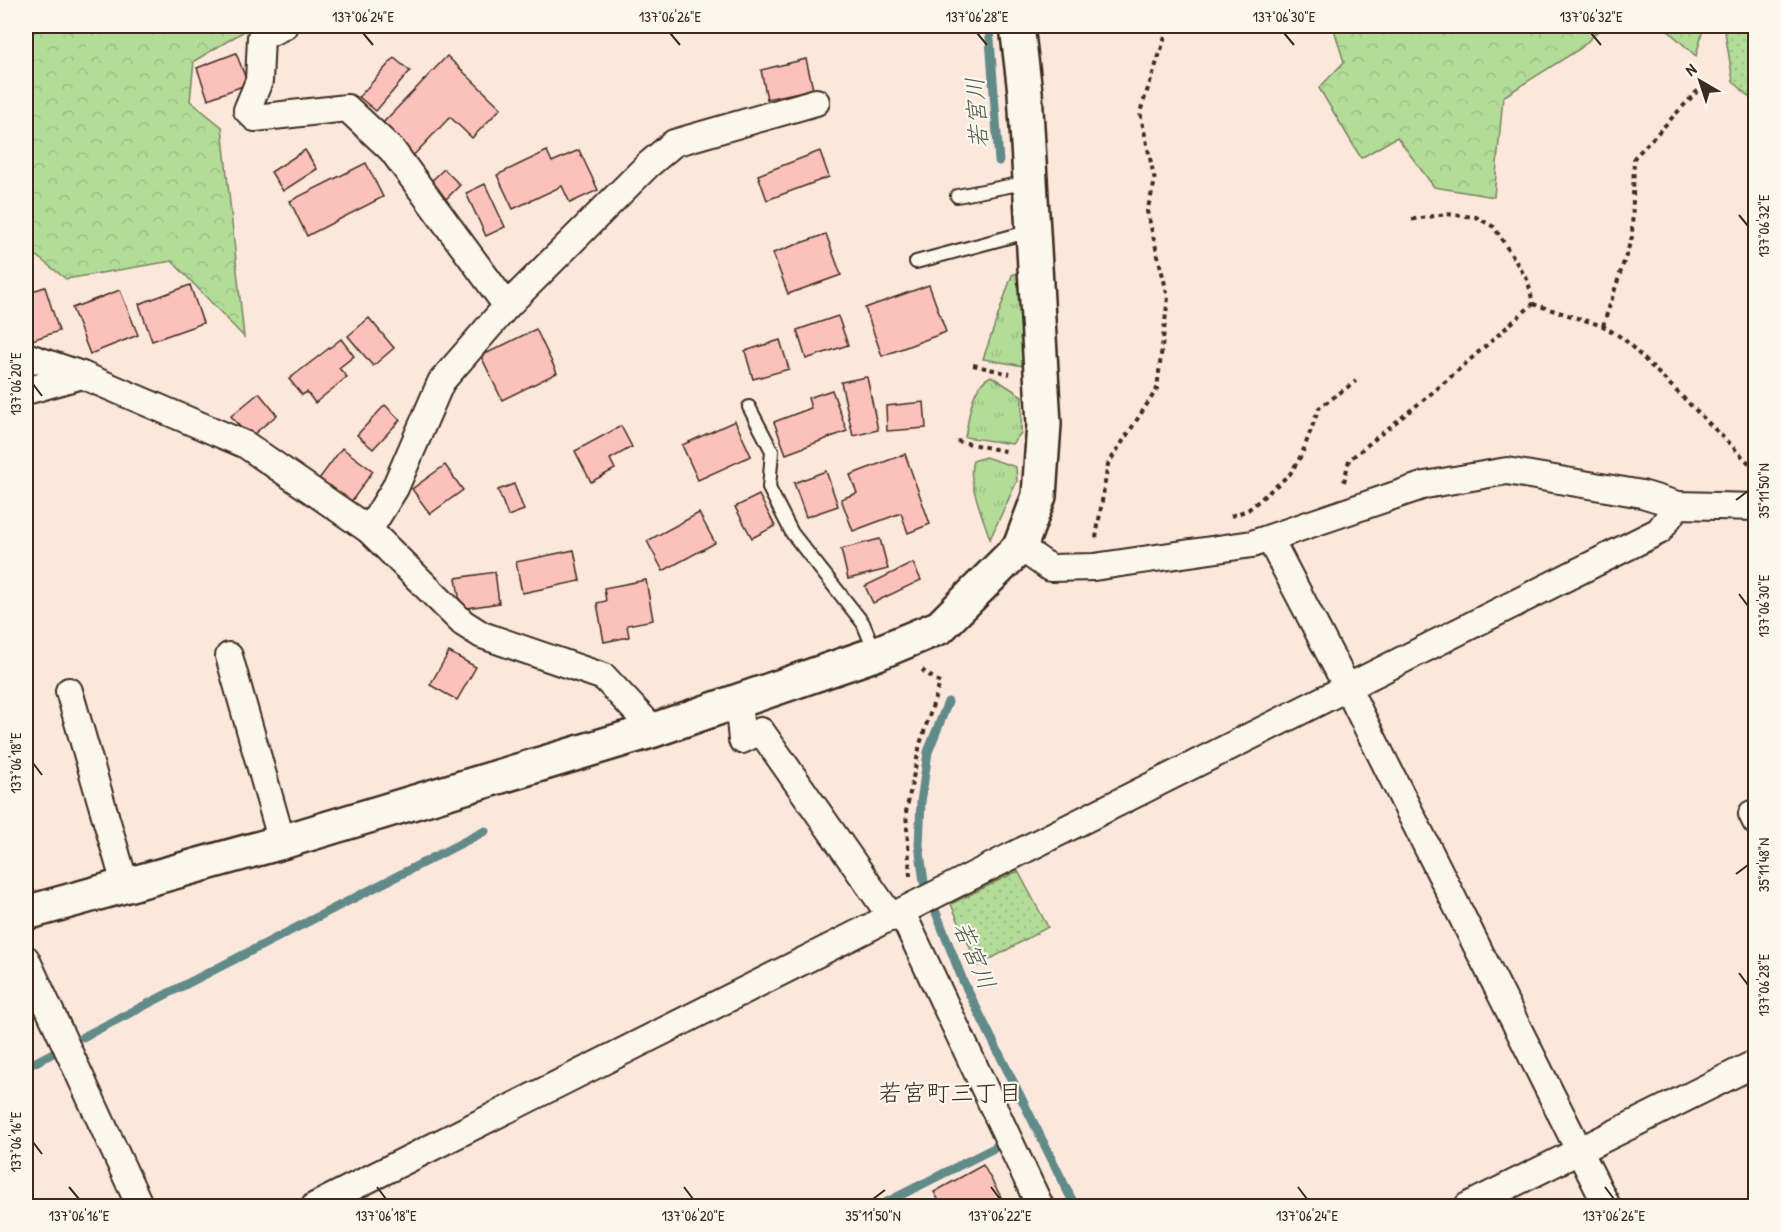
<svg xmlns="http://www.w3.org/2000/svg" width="1781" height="1232" viewBox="0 0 1781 1232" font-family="'Patrick Hand','Klee One',sans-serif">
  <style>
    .grass { fill: url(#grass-tufts); stroke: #77835c; stroke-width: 1.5 }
    .forest { fill: url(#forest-crowns); stroke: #77835c; stroke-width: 1.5 }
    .park { fill: url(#park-dots); stroke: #77835c; stroke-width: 1.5 }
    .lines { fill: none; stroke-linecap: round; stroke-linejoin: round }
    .stream { stroke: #608b89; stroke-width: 9 }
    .building { fill: #fdc1bb; stroke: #3b2a1e; stroke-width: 1.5 }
    .lane-casing { stroke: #3b2a1e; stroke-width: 16 }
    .street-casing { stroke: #3b2a1e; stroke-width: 30 }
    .secondary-casing { stroke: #3b2a1e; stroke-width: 38 }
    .path { stroke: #3b2a1e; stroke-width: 4; stroke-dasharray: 4.5 4.5; stroke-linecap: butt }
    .lane { stroke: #fbf7ec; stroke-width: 12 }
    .street { stroke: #fbf7ec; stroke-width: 26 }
    .secondary { stroke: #fbf7ec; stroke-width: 33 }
    .ticks { fill: none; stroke: #3b2a1e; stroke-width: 2 }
    .labels { text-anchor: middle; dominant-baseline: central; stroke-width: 4.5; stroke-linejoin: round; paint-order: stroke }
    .water-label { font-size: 24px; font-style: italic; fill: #4e5a53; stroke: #fbf7ec }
    .neighbourhood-label { font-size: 24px; fill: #3b2a1e; stroke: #fbf7ec }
    .neatline { fill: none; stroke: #3b2a1e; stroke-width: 2 }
    .ticks-label { font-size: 15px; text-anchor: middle; fill: #3b2a1e }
  </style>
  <defs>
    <pattern id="grass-tufts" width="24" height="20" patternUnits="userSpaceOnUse" patternTransform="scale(1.5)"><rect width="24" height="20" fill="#b3dc99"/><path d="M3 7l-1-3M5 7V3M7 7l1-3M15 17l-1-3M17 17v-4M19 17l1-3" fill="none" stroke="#9bbd83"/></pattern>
    <pattern id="forest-crowns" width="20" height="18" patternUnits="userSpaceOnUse" patternTransform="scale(1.5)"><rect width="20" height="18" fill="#b3dc99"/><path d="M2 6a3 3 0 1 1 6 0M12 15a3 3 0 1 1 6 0" fill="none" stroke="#9bbd83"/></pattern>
    <pattern id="park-dots" width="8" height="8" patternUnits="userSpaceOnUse" patternTransform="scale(1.5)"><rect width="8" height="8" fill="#b3dc99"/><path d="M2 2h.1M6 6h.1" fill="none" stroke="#9bbd83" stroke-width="1.8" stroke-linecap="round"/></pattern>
  </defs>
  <rect width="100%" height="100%" fill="#fce7dd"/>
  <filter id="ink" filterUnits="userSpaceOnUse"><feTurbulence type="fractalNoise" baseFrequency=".0167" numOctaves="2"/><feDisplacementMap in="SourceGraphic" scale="12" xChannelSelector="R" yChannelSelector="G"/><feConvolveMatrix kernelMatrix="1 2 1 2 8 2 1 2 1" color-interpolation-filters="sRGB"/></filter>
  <g filter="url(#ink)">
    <!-- grass -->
    <g class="grass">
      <polygon points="1018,272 1020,281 1024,366 983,359 1012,275"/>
      <path d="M991 376 1022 396 1021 433 1012 444 965 437C970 415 970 387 991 376Z"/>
      <path d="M985 457 1016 467 1017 481 990 539C984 520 966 478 973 461Z"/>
    </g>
    <!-- forest -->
    <g class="forest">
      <polygon points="26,26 253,26 194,61 190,101 222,127 244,337 172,261 66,279 26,248"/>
      <polygon points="1333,26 1603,26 1581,48 1503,97 1494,197 1434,187 1397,137 1361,158 1319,88 1344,62"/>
      <polygon points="1663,26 1704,26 1696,56"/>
    </g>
    <!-- park -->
    <g class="park">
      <polygon points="1724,26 1755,26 1755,103 1733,81"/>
      <polygon points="1018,871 1048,927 978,966 951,904"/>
    </g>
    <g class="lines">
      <!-- stream -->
      <g class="stream">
        <polyline points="989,26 999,161"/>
        <polyline points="948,702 928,752 921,802 919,845 924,882 963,981 1075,1206"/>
        <polyline points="83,1037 485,831"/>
        <polyline points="26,1067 59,1050"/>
        <polyline points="879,1206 998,1146"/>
      </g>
    </g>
    <!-- building -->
    <g class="building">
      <polygon points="236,53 248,84 208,99 197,68"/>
      <polygon points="447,56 501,108 472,138 450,117 410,159 378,128"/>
      <polygon points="394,58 410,71 376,111 359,97"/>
      <polygon points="806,59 813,89 767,99 761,70"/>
      <polygon points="305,150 317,169 283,191 271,172"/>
      <polygon points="579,150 598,190 570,203 562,186 513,209 497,175 547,151 552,162"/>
      <polygon points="820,151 829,177 767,200 758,175"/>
      <polygon points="366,163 383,197 307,236 290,201"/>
      <polygon points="444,169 460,185 443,202 427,185"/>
      <polygon points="485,184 505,227 486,236 466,193"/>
      <polygon points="826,234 841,275 788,294 773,253"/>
      <polygon points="190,285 203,323 152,341 139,304"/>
      <polygon points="929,285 946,332 882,356 865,308"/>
      <polygon points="45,287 59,331 26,342 26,293"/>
      <polygon points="120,290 138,335 90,354 72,308"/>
      <polygon points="838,316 848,345 806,359 797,330"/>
      <polygon points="369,318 394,348 373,366 348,336"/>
      <polygon points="536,329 557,373 502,400 481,356"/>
      <polygon points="341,339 354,356 339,368 347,377 315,403 307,392 302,395 289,379"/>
      <polygon points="780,340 789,369 753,379 745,351"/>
      <polygon points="867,377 878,430 853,436 841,382"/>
      <polygon points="832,390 847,431 786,454 774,422 811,408 808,398"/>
      <polygon points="259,393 277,415 249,438 231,416"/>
      <polygon points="924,402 926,428 887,431 886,406"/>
      <polygon points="385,405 400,420 373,449 357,435"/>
      <polygon points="735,421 751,456 698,480 682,445"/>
      <polygon points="621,426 632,447 610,459 615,469 591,482 575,451"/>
      <polygon points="342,448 373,471 351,502 319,479"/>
      <polygon points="905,454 930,524 908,533 901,513 853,531 841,499 857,493 850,475"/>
      <polygon points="445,465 463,490 430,514 412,489"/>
      <polygon points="826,471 838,506 806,517 794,483"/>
      <polygon points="514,484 524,510 508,516 498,490"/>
      <polygon points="759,495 775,526 752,538 735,507"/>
      <polygon points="699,513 715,543 663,571 647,541"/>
      <polygon points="880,539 888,569 848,579 841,549"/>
      <polygon points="574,550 580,581 522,593 516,562"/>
      <polygon points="913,563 921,580 873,603 865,586"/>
      <polygon points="495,572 499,603 461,609 456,578"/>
      <polygon points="646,580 653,620 627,625 629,637 604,642 597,603 606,601 604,588"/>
      <polygon points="449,652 476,667 457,700 430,685"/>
      <polygon points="983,1165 1001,1197 984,1206 942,1206 934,1192"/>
    </g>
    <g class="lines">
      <defs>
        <g id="lane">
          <polyline points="957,196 1029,182"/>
          <polyline points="916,262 1031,231"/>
          <polyline points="749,407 772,451 769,488 792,533 863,623 875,652"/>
        </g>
        <g id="street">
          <polyline points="284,26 261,37 259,81 247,110 255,118 347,108 392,150 507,306"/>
          <polyline points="26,356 82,375 246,445 369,530 463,623 482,635 604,677 654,730"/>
          <polyline points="26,391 82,375"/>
          <polyline points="369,530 395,488 441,382 507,306 648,165 674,143 816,102"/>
          <polyline points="1270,539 1348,689 1607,1206"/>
          <polyline points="1020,547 1050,568 1094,567 1252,544 1425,485 1507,471 1642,494 1678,505 1756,507"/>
          <polyline points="229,656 282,842"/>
          <polyline points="69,691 125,884"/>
          <polyline points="738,701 742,740 761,731 892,918"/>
          <polyline points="1752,814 1756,822"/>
          <polyline points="902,913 1040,1206"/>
          <polyline points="26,959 140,1206"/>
          <polyline points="315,1206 1659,531 1678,505"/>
          <polyline points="1468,1206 1756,1063"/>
        </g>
        <polyline id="secondary" points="26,913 282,842 654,730 875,654 940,627 1020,547 1039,496 1044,424 1025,92 1017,26"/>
      </defs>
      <!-- lane casing -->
      <use href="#lane" class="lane-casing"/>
      <!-- street casing -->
      <use href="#street" class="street-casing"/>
      <!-- secondary casing -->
      <use href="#secondary" class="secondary-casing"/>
      <!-- path -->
      <g class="path">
        <polyline points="1533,304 1603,326 1624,339 1756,470"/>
        <polyline points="1603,326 1632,237 1634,158 1707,81"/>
        <polyline points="973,365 1010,374"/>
        <polyline points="957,441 1009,452"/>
        <polyline points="1344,482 1349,460 1438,388 1533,304 1528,281 1494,227 1476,217 1446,214 1409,220"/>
        <polyline points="1231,516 1248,510 1290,474 1302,454 1319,408 1356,381"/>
        <polyline points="1096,538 1108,464 1157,389 1168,297 1147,211 1155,181 1140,112 1164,41 1165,26"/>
        <polyline points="910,876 906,812 920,744 940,683 922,670"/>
      </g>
      <!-- lane -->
      <use href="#lane" class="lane"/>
      <!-- street -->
      <use href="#street" class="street"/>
      <!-- secondary -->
      <use href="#secondary" class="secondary"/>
    </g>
  </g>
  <!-- ticks -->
  <path class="ticks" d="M363 33 373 45M670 33 680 45M977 33 987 45M1284 33 1294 45M1591 33 1601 45M1739 215 1748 226M33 384 42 396M1736 500 1748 491M1739 594 1748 606M33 763 42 775M1736 874 1748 865M1739 973 1748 985M33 1142 42 1154M69 1187 79 1199M377 1187 386 1199M684 1187 693 1199M991 1187 1000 1199M1298 1187 1307 1199M1605 1187 1614 1199M873 1199 885 1190"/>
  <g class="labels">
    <!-- water labels -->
    <g class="water-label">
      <text transform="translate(976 113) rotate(-94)">若宮川</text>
      <text transform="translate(975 955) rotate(67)">若宮川</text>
    </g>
    <!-- neighbourhood labels -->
    <g class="neighbourhood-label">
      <text x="950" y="1092">若宮町三丁目</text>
    </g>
  </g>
  <!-- margin -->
  <rect width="1781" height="1232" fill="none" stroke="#fbf7ec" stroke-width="66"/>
  <!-- north arrow -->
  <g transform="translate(1700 81) rotate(321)" stroke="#fbf7ec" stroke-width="4.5" paint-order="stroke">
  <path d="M0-4.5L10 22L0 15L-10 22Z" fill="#3b2a1e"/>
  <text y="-9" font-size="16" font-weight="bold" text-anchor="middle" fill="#3b2a1e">N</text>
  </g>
  <rect x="33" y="33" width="1715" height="1166" class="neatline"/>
  <g class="ticks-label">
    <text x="363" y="22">137°06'24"E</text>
    <text x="670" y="22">137°06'26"E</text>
    <text x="977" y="22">137°06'28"E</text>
    <text x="1284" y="22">137°06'30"E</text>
    <text x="1591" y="22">137°06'32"E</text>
    <text transform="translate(1764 226) rotate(-90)" y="5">137°06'32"E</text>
    <text transform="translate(16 384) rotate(-90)" y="5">137°06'20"E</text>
    <text transform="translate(1764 491) rotate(-90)" y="5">35°11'50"N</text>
    <text transform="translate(1764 606) rotate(-90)" y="5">137°06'30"E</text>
    <text transform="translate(16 763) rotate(-90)" y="5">137°06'18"E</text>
    <text transform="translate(1764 865) rotate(-90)" y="5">35°11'48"N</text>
    <text transform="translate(1764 985) rotate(-90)" y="5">137°06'28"E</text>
    <text transform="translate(16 1142) rotate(-90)" y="5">137°06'16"E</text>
    <text x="79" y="1221">137°06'16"E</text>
    <text x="386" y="1221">137°06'18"E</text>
    <text x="693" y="1221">137°06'20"E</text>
    <text x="873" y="1221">35°11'50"N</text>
    <text x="1000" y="1221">137°06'22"E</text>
    <text x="1307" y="1221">137°06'24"E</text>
    <text x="1614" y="1221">137°06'26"E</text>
  </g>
</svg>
